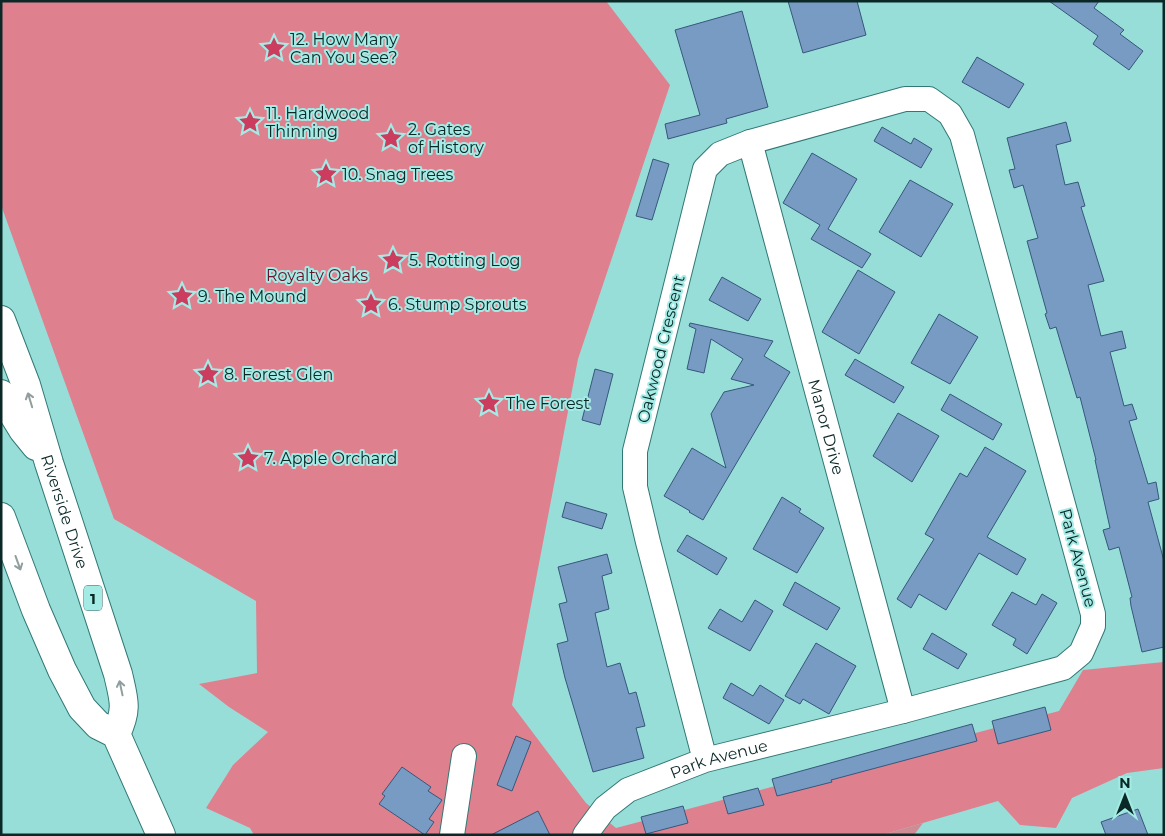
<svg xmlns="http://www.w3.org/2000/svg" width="1165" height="836" viewBox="0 0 1165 836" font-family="Montserrat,sans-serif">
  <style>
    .green { fill: #ce8c95 }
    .forest { fill: #df808f }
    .building { fill: #779bc2; stroke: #36577b }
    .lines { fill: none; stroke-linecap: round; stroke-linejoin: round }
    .minor-casing { stroke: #317875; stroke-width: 26 }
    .highway-casing { stroke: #317875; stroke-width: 30 }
    .minor { stroke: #fff; stroke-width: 24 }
    .highway { stroke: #fff; stroke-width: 28 }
    .oneway { stroke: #919e9d }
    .labels { text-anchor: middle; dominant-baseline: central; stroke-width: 4; stroke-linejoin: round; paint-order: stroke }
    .shield { fill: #a4ebe6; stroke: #386260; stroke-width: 1 }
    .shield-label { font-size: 15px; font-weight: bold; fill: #0a2826 }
    .poi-label { font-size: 16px; fill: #0a2826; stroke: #a4ebe6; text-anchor: start }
    .park-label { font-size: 16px; fill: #68132a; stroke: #a4ebe6 }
    .street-label { font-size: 16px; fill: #0a2826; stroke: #a4ebe6 }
  </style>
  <rect width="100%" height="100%" fill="#97ded9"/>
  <!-- green -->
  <polygon class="green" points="923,823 914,835 882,835"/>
  <!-- forest -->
  <polygon class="forest" points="1,1 606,1 670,85 578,359 512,705 586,803 616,828 1059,711 1083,670 1164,662 1164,768 1127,773 1072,798 1056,828 1020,825 998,801 882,835 254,835 250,828 206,808 233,765 268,732 229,707 199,684 257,673 256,601 114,519 1,205"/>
  <!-- building -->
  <g class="building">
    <polygon points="788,1 857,1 866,35 803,53"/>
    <polygon points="1049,1 1099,1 1094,8 1124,30 1120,34 1143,51 1129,70 1093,44 1098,36"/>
    <polygon points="742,11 768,107 726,119 727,123 668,139 665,124 700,115 675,30"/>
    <polygon points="977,57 1024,84 1009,108 962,82"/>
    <polygon points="1066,122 1071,141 1056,145 1065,185 1078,182 1085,206 1081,207 1104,281 1088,285 1101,336 1122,331 1126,348 1110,352 1124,406 1132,404 1137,419 1129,421 1148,484 1156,482 1159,499 1148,502 1164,561 1164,647 1142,652 1131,606 1130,598 1132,597 1119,547 1109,550 1103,530 1110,528 1095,460 1096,460 1080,397 1077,398 1056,327 1050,329 1045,314 1047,313 1027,241 1038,238 1023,185 1014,188 1009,170 1015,169 1007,138"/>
    <polygon points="882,127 911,144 914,138 932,149 921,168 874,141"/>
    <polygon points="812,153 857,179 828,229 871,254 862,268 811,239 820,225 783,203"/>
    <polygon points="653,159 669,164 652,220 636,216"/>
    <polygon points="910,180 953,204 921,257 879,232"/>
    <polygon points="858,270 895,292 859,354 822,332"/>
    <polygon points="722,277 761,299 748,321 709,300"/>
    <polygon points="939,314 978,337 950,384 911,363"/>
    <polygon points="690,323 773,341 764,356 790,372 703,520 689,512 690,511 664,496 692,448 726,468 711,414 724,392 754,385 731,379 743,359 711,339 704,373 687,369 696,329 689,326"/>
    <polygon points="855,359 904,387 894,403 845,375"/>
    <polygon points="595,369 613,374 600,425 582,420"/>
    <polygon points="950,394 1002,424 993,440 941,410"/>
    <polygon points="898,413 939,436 912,482 873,456"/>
    <polygon points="985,447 1026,471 987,537 1026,559 1017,575 979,553 946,610 919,594 911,608 897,599 934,539 925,534 960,473 967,477"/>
    <polygon points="782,497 801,509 799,512 824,528 797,573 753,549"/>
    <polygon points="566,502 607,514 602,529 562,517"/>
    <polygon points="687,535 727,558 717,575 677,551"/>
    <polygon points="607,554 612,573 602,576 609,609 595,613 607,667 620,663 629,694 636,692 645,726 636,728 644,758 593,772 565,678 557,644 568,641 559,604 567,602 558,567"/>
    <polygon points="795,582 840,608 827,630 783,605"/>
    <polygon points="1012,592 1036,605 1042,594 1057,603 1027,654 1013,645 1016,639 992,625"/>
    <polygon points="755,600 773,611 750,651 708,628 720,609 742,622"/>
    <polygon points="932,633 967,654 958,669 923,649"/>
    <polygon points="816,643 856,666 829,714 803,699 800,704 785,696"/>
    <polygon points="731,683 753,696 760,685 784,700 769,724 723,698"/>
    <polygon points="1045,707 1051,730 998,744 992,721"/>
    <polygon points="972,724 977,741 831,780 832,782 777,796 772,779"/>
    <polygon points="516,736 531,742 512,791 497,785"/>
    <polygon points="402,767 431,787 428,791 442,800 429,819 434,822 425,835 379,804 385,796 382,794"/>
    <polygon points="758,788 764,805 728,814 723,797"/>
    <polygon points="683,806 688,823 646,834 641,817"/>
    <polygon points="1138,809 1148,835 1106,835 1101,822"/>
    <polygon points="538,811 550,835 491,835"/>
  </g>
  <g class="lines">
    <defs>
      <g id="minor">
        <path id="s1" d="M750 142 903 711"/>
        <polyline points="452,835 464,756"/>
        <path id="s2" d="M585 835 605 808 628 790 705 760 903 711 1063 668 1081 653 1093 626V614L962 135 950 114 929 99H905L750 142 720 154 705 169 635 451V487L648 542 705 760"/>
      </g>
      <g id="highway">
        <path id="s3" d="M1 320 26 385 49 463 118 674C124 700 128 709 116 734"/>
        <polyline points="1,394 23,430 36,446"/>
        <polyline points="1,517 36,610 62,670 82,708 98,725 116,734 161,835"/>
      </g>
    </defs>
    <!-- minor casing -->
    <use href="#minor" class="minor-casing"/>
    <!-- highway casing -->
    <use href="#highway" class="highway-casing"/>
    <!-- minor -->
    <use href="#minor" class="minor"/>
    <!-- highway -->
    <use href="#highway" class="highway"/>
  </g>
  <!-- one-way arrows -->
  <defs><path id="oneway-shaft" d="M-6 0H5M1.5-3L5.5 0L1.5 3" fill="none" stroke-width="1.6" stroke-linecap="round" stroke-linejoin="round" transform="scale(1.25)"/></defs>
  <g class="oneway">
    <use href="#oneway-shaft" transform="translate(30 400) rotate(-107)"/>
    <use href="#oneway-shaft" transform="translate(18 563) rotate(70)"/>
    <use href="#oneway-shaft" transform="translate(121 688) rotate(-102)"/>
  </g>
  <!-- icons -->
  <defs>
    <symbol id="sight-bare" viewBox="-9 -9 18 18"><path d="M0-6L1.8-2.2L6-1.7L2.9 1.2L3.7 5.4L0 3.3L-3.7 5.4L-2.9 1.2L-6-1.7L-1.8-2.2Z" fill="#cb3c5e" stroke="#a4ebe6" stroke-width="2.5" paint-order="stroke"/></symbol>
  </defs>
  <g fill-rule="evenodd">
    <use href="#sight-bare" x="258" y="32" width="32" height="32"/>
    <use href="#sight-bare" x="234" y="106" width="32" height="32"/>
    <use href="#sight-bare" x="375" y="122" width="32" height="32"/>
    <use href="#sight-bare" x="310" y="158" width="32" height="32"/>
    <use href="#sight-bare" x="377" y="244" width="32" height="32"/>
    <use href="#sight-bare" x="166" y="280" width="32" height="32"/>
    <use href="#sight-bare" x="355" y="288" width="32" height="32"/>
    <use href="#sight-bare" x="192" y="358" width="32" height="32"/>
    <use href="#sight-bare" x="473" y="387" width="32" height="32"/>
    <use href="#sight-bare" x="232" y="442" width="32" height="32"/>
  </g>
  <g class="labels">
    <!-- shield labels -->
    <rect class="shield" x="84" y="585.5" width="18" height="25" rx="4"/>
    <g class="shield-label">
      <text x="93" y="598">1</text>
    </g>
    <!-- poi labels -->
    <g class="poi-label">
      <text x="290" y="39">12. How Many<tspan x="290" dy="18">Can You See?</tspan></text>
      <text x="266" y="113">11. Hardwood<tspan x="266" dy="18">Thinning</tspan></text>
      <text x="408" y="129">2. Gates<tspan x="408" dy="18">of History</tspan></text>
      <text x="342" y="174">10. Snag Trees</text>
      <text x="409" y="260">5. Rotting Log</text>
      <text x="198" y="296">9. The Mound</text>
      <text x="388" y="304">6. Stump Sprouts</text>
      <text x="224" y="374">8. Forest Glen</text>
      <text x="506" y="403">The Forest</text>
      <text x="264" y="458">7. Apple Orchard</text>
    </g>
    <!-- park labels -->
    <g class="park-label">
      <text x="317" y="275">Royalty Oaks</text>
    </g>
    <!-- street labels -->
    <g class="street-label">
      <text transform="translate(661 349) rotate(-76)">Oakwood Crescent</text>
      <text stroke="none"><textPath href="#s1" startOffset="295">Manor Drive</textPath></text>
      <text stroke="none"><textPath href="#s3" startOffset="202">Riverside Drive</textPath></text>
      <text transform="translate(1078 558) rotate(75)">Park Avenue</text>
      <text stroke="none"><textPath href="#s2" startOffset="159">Park Avenue</textPath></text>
    </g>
  </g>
  <!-- border -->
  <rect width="1165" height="836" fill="none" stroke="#0a2826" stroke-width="5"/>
  <!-- north arrow -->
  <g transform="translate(1125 796)" stroke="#a4ebe6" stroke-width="4" paint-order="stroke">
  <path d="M0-4L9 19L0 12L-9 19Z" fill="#0a2826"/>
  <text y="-8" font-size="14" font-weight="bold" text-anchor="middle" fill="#0a2826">N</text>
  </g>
</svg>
